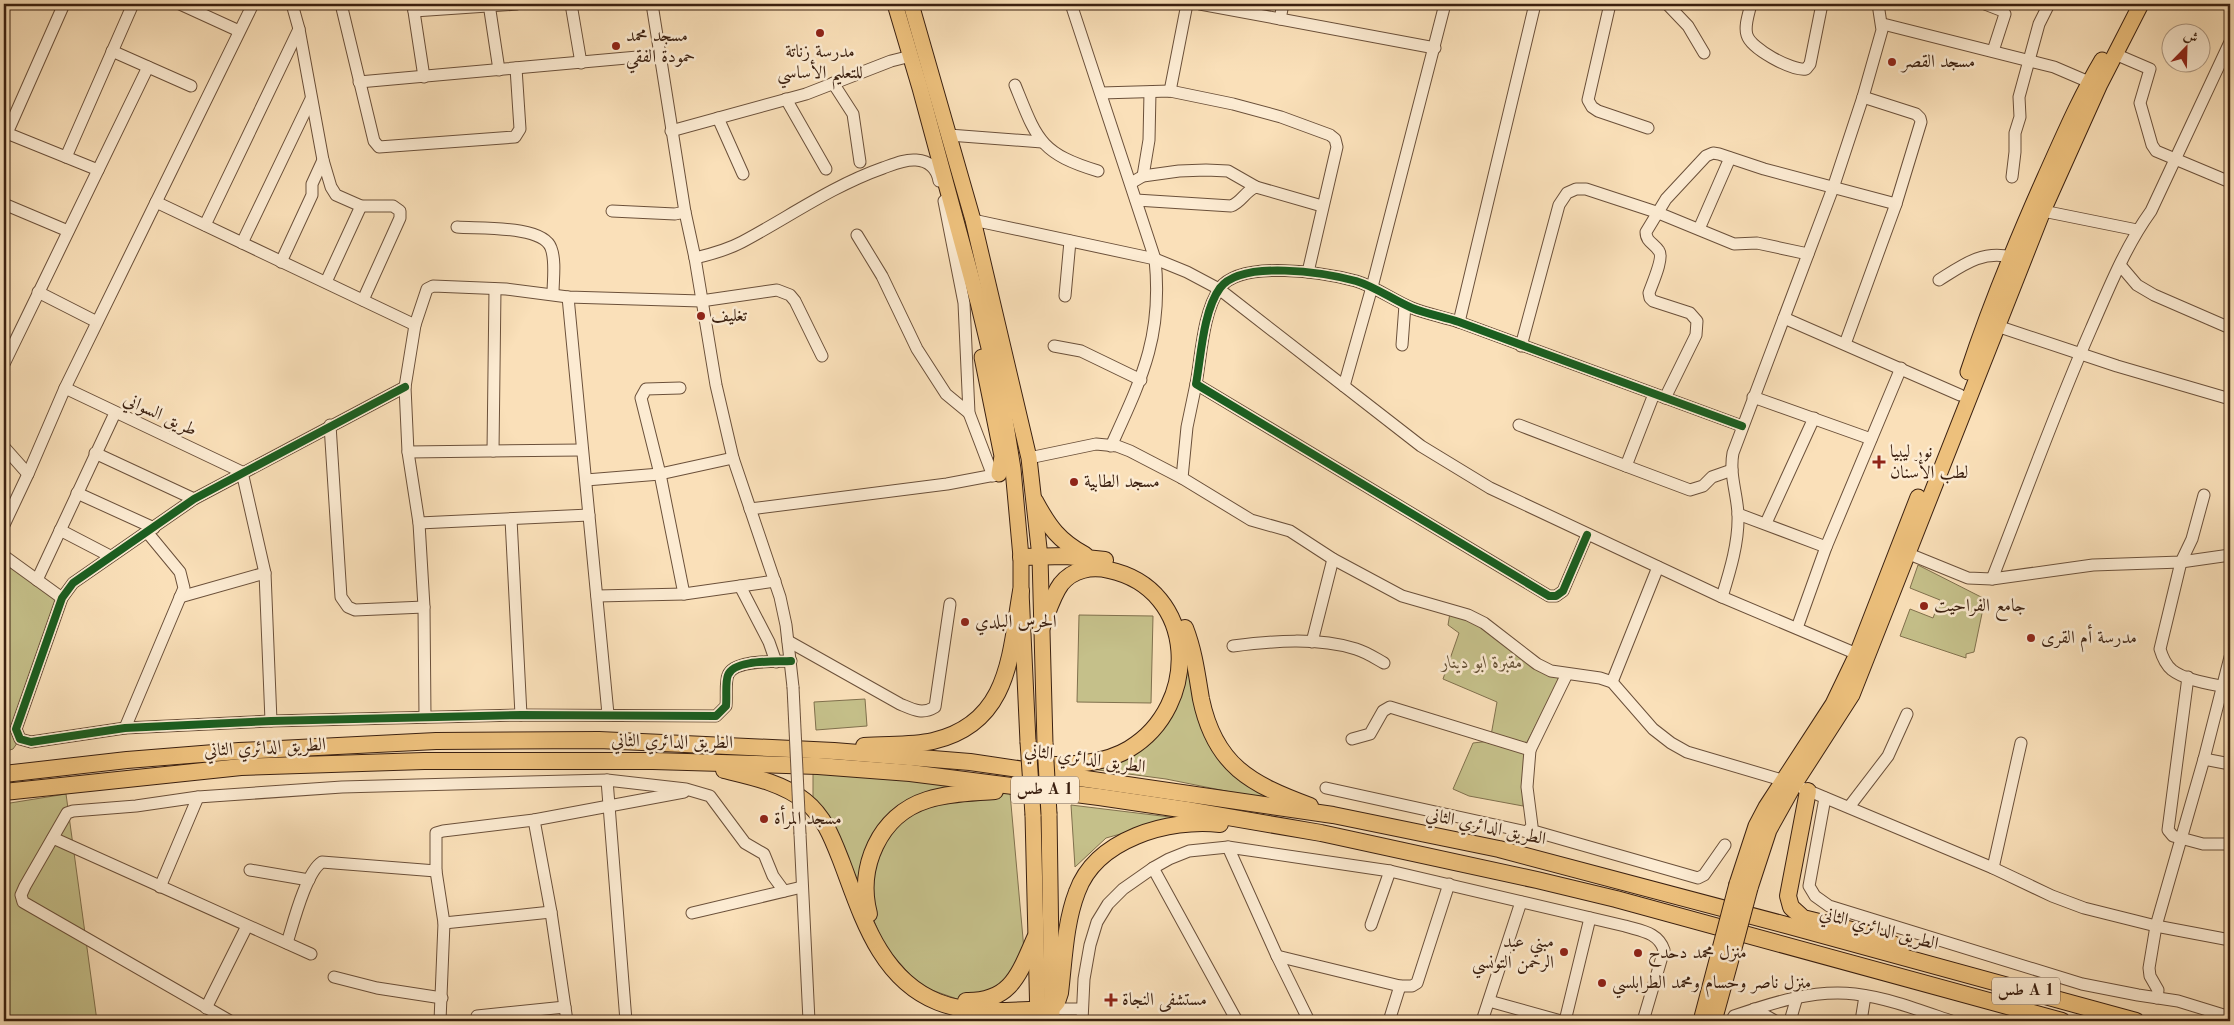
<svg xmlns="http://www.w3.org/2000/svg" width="2234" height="1025" viewBox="0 0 2234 1025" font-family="'Old Standard TT',Amiri,serif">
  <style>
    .green { fill: #c5c08a; stroke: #80704d }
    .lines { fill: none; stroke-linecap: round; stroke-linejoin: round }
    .minor-casing { stroke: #6b503a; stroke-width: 13 }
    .major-casing { stroke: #3b2010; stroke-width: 17 }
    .highway-casing { stroke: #3b2010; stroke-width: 18 }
    .minor { stroke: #fcebd2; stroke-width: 11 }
    .major { stroke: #edc07c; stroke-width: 15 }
    .highway { stroke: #edc07c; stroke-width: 16 }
    .minor-bridge-casing { stroke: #6b503a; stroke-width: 13; stroke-linecap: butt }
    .major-bridge-casing { stroke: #3b2010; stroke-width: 17; stroke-linecap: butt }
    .minor-bridge { stroke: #fcebd2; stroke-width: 11 }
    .major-bridge { stroke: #edc07c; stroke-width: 15 }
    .cycleway-casing { stroke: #fcebd2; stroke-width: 11 }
    .cycleway { stroke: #1b5e20; stroke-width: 8 }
    .poi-dot { fill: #8f2418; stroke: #fcebd2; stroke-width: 2 }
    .labels { text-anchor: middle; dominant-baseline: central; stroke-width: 5; stroke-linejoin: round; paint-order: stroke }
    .shield { fill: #fcebd2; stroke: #755d4a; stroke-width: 1 }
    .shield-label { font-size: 16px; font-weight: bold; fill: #3b2010 }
    .poi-label { font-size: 18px; fill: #3b2010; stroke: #fcebd2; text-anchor: start }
    .street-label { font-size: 18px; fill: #3b2010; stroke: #fcebd2 }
    .park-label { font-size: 18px; font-style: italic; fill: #645035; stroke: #fcebd2 }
  </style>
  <rect width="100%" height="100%" fill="#fae0b9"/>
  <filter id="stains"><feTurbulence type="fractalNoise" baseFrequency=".004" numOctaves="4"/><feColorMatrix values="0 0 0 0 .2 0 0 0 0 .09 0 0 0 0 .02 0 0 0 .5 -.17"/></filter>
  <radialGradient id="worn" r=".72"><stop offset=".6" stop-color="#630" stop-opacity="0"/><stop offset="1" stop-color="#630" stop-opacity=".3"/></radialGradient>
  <!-- green -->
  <g class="green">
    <polygon points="4,556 62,598 16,729 20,739 13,749 4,752"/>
    <polygon points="1918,565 1985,599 1974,652 1966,654 1966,658 1900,636 1910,609 1933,618 1940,600 1910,588"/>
    <polygon points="1450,613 1482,625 1537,667 1560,679 1526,744 1523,806 1469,796 1453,789 1473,743 1490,741 1497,702 1443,679 1459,633 1448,625"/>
    <polygon points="1079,615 1153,616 1151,703 1077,702"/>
    <polygon points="1178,622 1218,746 1300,806 1166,779 1061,765 1129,749 1173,695"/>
    <polygon points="865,699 867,726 816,730 814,702"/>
    <polygon points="818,766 1010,793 1025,961 1014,982 960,1000 926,988 912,977 884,945 865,899 813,809 813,773"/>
    <polygon points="66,794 97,1021 4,1021 4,804"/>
    <polygon points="1071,805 1178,818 1106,838 1075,867"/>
  </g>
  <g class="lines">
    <defs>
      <g id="minor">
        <polyline points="180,4 239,31"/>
        <polyline points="292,4 299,29 323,160 331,187 336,195 361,206 393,206 400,211 400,218 363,300"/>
        <polyline points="341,4 374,141 379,147 515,137 520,129 516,68"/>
        <polyline points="489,4 499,70"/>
        <polyline points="571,4 581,63"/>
        <polyline points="652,4 685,212 695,258 716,385 733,458 780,597 786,625 793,687"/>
        <path d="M1071 4 1155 259C1163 336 1142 378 1111 446"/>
        <polyline points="1200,4 1435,48"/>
        <polyline points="1610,4 1588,100 1592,107 1598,111 1648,128"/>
        <polyline points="1667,4 1688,26 1704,53"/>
        <path d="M1751 4C1749 13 1744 26 1747 35 1751 49 1792 71 1806 69L1810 64 1822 4"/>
        <polyline points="1985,4 2003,11 2005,14 1993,51"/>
        <polyline points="413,5 424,77"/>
        <polyline points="414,11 517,4"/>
        <polyline points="1280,19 1283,4"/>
        <polyline points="1883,24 2054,67 2089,82"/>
        <polyline points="112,51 191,86"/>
        <polyline points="2115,54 2150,69 2140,103 2152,145 2156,151 2230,182"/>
        <polyline points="359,82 660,55"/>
        <polyline points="833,83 853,114 860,162"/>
        <path d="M1015 85C1037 139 1039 153 1098 171"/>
        <polyline points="1170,91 1187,4"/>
        <polyline points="1101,93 1170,91 1233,104 1281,117 1330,135 1335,139 1337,147 1308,272"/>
        <polyline points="786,99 826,169"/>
        <polyline points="718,118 743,174"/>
        <polyline points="671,131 806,94 891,61 911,56"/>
        <polyline points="4,132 98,170"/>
        <polyline points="7,133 64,4"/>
        <polyline points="949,135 1042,142"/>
        <polyline points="66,157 133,4"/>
        <polyline points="1143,176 1149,140 1150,92"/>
        <polyline points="2012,177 2015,152 2015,133 2020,117 2019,97 2039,24 2049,4"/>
        <polyline points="1131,183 1143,176 1179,171 1206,170 1228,171 1256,187"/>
        <path d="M1136 200 1231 206C1242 202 1245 191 1256 187L1322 206"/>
        <polyline points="944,201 964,303 969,413 993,476"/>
        <polyline points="156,202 415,325"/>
        <polyline points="4,204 68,231"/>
        <polyline points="612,211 675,214 685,212"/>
        <polyline points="2043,211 2137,230"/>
        <polyline points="973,220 1155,259 1187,272 1219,289 1421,446 1490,488 1722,597 1857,654"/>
        <polyline points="205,225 299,29"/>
        <path d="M457 227C479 229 543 225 551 248 556 261 553 280 553 294"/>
        <polyline points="1699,229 1730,158"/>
        <polyline points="857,235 882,276 917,349 946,394 969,413"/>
        <polyline points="242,243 311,99"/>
        <path d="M695 258C712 254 727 250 742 242 789 217 832 186 883 168 894 164 905 159 916 160 930 161 937 169 939 181"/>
        <polyline points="281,262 312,195 312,184 323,160"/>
        <polyline points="2120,265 2137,285 2154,295 2230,328"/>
        <path d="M1939 280C1963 265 1982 250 2011 257"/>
        <polyline points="326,282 361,206"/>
        <polyline points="38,292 97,322"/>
        <polyline points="1065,296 1070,241"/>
        <polyline points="568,297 608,714"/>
        <polyline points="1784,318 1960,395"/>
        <polyline points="1459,322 1535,4"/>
        <polyline points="1997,326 2117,366 2230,399"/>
        <polyline points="1845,344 1896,204 1921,122 1920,118 1916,114 1863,97"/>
        <polyline points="1402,345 1405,305"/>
        <polyline points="1054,346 1081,351 1141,380"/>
        <polyline points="1521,346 1559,205 1567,193 1576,189 1586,189 1656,212 1734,244 1757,243 1808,254"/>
        <polyline points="4,364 148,67"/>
        <polyline points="1344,386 1372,287 1445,4"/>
        <path d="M405 387 194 499 73 583 62 598 16 729 20 739 31 742 125 728 271 721 521 715 716 716 726 706C727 697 725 682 728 675 734 659 776 662 791 661"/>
        <polyline points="65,388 242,472 265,573 271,721"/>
        <polyline points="680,388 646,389 641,398 660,474 684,594 775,581"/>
        <polyline points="1654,394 1626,466 1690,490 1703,486 1712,477 1732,470"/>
        <polyline points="1753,397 1871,439"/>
        <path d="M1665 398 1696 335 1697 321 1690 313 1653 301 1650 298 1649 293C1652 284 1664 258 1659 251 1654 243 1646 242 1646 232L1666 199 1706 156 1713 153 1719 154 1764 169 1896 204"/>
        <polyline points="330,425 341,597 348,607 355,610 424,607"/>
        <polyline points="1519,425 1626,466"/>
        <polyline points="4,447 28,474"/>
        <polyline points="493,451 495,289"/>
        <polyline points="408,452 581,450"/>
        <polyline points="95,453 194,499"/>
        <polyline points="1029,458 1096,444 1117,446 1130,451 1182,478 1251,520 1290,531 1333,559 1402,596 1468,615 1484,623 1537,664 1551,671 1600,678 1612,682 1653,729 1671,743 1687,752 1782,780"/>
        <polyline points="1182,478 1187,427 1196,384"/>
        <polyline points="586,480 660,474 733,458"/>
        <polyline points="77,493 154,528"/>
        <path d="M2204 495 2192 539 2181 562 2160 649C2162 656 2166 665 2172 670 2186 681 2213 684 2230 688"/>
        <polyline points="750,509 947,484 1000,474"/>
        <polyline points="1738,514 1826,547"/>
        <polyline points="511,519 521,715"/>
        <polyline points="419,523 589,515"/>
        <polyline points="1766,523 1814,418"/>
        <polyline points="4,525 28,474 65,388 253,4"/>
        <polyline points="60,530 110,556"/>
        <path d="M1587 535 1563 591 1556 596H1549L1196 384C1201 357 1203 311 1220 288 1242 259 1326 273 1356 281 1376 287 1393 300 1412 308 1427 314 1444 317 1459 322L1742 426"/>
        <polyline points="1909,554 1968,578 1992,579 2093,565 2181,562 2230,555"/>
        <polyline points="4,556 62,598"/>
        <path d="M1992 579C2025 495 2055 411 2091 329 2109 288 2125 247 2151 211L2230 42"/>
        <polyline points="37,580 115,413"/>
        <polyline points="740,586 769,642 776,662"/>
        <polyline points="597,596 684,594"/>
        <polyline points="180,597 265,573"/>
        <path d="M1722 597C1730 571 1739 542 1738 514 1737 493 1729 474 1733 453L1833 188 1863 97 1882 30 1878 4"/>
        <polyline points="1797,628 1826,547 1901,368"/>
        <path d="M788 641 900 704C912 709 922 715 935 707L950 604"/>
        <polyline points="1312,642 1333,559"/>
        <path d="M1233 646C1273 641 1317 637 1356 649 1366 652 1375 658 1384 663"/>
        <polyline points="2188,677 2168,830 2173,836 2203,844 2230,844"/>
        <polyline points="1612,682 1658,567"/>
        <polyline points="425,717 424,607 419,523 408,452 405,387 415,325 427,289 433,286 506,289 568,297 701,301 777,290 790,295 795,301 822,356"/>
        <polyline points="125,728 184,588 180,572 147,532"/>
        <polyline points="1352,739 1370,734 1383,711 1390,707 1530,750 1567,674"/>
        <polyline points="2204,759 2230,764"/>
        <polyline points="607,780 626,1021"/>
        <polyline points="1326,788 1527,832 1532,826 1527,787 1530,750"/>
        <polyline points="1802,788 1993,868 2052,896 2084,908 2156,926 2230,940"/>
        <polyline points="1825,798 1809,886 1815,896 1829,906 2082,984 2138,995 2178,1001 2230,1017"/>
        <polyline points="1849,807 1888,756 1907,714"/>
        <polyline points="534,820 551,912 567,1021"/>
        <polyline points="1530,830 1698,878 1704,875 1725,845"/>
        <polyline points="800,834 809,1021"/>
        <polyline points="53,838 311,954"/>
        <polyline points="1228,847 1277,956 1309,1021"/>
        <polyline points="1153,868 1237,1021"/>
        <polyline points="1993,868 2021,743"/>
        <polyline points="250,870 309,880"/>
        <polyline points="160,887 198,797"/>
        <polyline points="692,913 802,887"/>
        <polyline points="444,923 551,912"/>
        <polyline points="1371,925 1390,871"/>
        <path d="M287 943C293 924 306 872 322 862L436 871"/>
        <polyline points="1277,956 1400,986 1412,986 1417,983 1449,884"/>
        <polyline points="334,977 377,988 442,998"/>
        <polyline points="2157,998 2158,990 2150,976 2149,968 2156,926 2204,759 2230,657"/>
        <polyline points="1489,1001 1561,1021"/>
        <polyline points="206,1008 247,926"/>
        <polyline points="1051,1009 1082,1009"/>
        <polyline points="1754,1009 1775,1021"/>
        <polyline points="477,1016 565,1007"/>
        <polyline points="230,1021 23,902 21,895 25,886 67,813 73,811 136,806 198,797 342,787 607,780 686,789 710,796 745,843 764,854 773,876 784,891"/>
        <polyline points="440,1021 444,923 436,871 436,833 443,831 534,820 684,792"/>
        <path d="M1082 1021 1084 979 1090 945 1097 922 1108 904 1123 889 1153 868 1169 859 1189 851 1228 847 1390 871 1625 926C1641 931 1658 932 1664 950L1643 1021"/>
        <polyline points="1389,1021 1400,986"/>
        <polyline points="1482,1021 1521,902"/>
        <polyline points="1565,1021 1590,918"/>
        <path d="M1731 1021 1734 1016C1772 1003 1814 989 1855 994 1888 998 1919 1010 1951 1021"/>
        <polyline points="1790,1021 1797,997"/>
        <polyline points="1861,1021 1865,996"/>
      </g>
      <g id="major">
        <polyline points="895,4 920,88 978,302 1003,406 1013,469 1021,557 1021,591 1028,742"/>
        <polyline points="911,4 973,220 1029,458 1040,557 1045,744"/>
        <polyline points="982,357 1002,456 999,474"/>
        <path d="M1968 372C1990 305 2017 240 2045 177 2063 137 2080 97 2102 60"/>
        <polyline points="1049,814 1052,1021"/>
        <polyline points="1033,815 1038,1021"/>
        <polyline points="1737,884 1756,826 1766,807 1833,704 1857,654 1918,497"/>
        <polyline points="1750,888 1769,830 1794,785 1852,695 2043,211 2100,84 2141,4"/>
        <polyline points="1701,1021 1720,949"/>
        <polyline points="1714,1021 1733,952"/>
      </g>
      <g id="highway">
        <path d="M1035 501C1049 527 1059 541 1085 555"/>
        <polyline points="1021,557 1066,556 1105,560"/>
        <path d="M1185 628C1194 651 1197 675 1201 699 1215 766 1251 784 1310 806"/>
        <path d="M1041 629C1047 615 1052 596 1061 584 1073 569 1092 566 1109 570 1198 589 1201 706 1129 749 1104 764 1072 765 1044 765"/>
        <path d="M864 746C886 744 911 746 933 741 1010 723 1010 655 1021 591"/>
        <path d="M724 770C753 777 782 783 805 801 825 817 833 840 842 863 862 916 880 979 938 1002 973 1016 1015 1010 1051 1009L1057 1002 1060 993C1064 960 1065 923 1077 892 1096 839 1169 818 1220 824"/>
        <polyline points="4,774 127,760 239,751 436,741 599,740 834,751 970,762 1333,815 1499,849 1786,925 2136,1021"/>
        <polyline points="1808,791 1788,896 1791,907 1803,918 1876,936 1901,948"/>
        <polyline points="4,792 241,767 424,761 653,761 818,766 910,773 1099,797 1187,810 1321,833 1537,880 1616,899 2062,1021"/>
        <path d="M869 914C857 868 879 815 927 800 949 793 972 793 995 791"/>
        <path d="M966 1001C1011 1002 1019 974 1035 938"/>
      </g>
    </defs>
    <!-- minor casing -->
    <use href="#minor" class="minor-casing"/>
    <!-- major casing -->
    <use href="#major" class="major-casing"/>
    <!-- highway casing -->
    <use href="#highway" class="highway-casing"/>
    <!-- minor -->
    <use href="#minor" class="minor"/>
    <!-- major -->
    <use href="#major" class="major"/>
    <!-- highway -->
    <use href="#highway" class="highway"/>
    <defs>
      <polyline id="minor-bridge" points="793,687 800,834"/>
      <g id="major-bridge">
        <polyline points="1028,742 1033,815"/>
        <polyline points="1045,744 1049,814"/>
        <polyline points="1720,949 1737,884"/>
        <polyline points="1733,952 1750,888"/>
      </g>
    </defs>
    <!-- minor-bridge casing -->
    <use href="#minor-bridge" class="minor-bridge-casing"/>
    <!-- major-bridge casing -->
    <use href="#major-bridge" class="major-bridge-casing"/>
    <!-- minor-bridge -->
    <use href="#minor-bridge" class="minor-bridge"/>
    <!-- major-bridge -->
    <use href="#major-bridge" class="major-bridge"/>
    <defs>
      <g id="cycleway">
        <path d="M405 387 194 499 73 583 62 598 16 729 20 739 31 742 125 728 271 721 521 715 716 716 726 706C727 697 725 682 728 675 734 659 776 662 791 661"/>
        <path d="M1587 535 1563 591 1556 596H1549L1196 384C1201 357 1203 311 1220 288 1242 259 1326 273 1356 281 1376 287 1393 300 1412 308 1427 314 1444 317 1459 322L1742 426"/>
      </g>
    </defs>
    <!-- cycleway casing -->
    <use href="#cycleway" class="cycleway-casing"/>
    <!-- cycleway -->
    <use href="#cycleway" class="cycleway"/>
  </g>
  <!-- markers -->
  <g class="poi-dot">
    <circle cx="820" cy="33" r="5"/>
    <circle cx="616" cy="46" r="5"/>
    <circle cx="1892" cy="62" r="5"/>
    <circle cx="701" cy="316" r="5"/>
    <path d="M1876.5 454.5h5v5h5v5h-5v5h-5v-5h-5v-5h5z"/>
    <circle cx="1074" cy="482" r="5"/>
    <circle cx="1924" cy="606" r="5"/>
    <circle cx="965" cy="622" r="5"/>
    <circle cx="2031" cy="638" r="5"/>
    <circle cx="764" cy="819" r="5"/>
    <circle cx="1564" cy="952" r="5"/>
    <circle cx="1638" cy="953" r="5"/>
    <circle cx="1602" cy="983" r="5"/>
    <path d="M1108.5 992.5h5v5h5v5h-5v5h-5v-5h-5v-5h5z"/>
  </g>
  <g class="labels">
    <!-- shield labels -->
    <g class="shield">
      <rect x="1011" y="776.5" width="68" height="27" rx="4"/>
      <rect x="1992" y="977.5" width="68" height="27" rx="4"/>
    </g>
    <g class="shield-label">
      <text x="1045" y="790">طس A 1</text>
      <text x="2026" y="991">طس A 1</text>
    </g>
    <!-- poi labels -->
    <g class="poi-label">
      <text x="626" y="36">مسجد محمد<tspan x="626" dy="21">حمودة الفقي</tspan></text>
      <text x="820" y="52" text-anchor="middle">مدرسة زناتة<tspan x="820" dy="21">للتعليم الأساسي</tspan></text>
      <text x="1902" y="62">مسجد القصر</text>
      <text x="711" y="316">تغليف</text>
      <text x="1890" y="452">نور ليبيا<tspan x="1890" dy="21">لطب الأسنان</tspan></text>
      <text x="1084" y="482">مسجد الطابية</text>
      <text x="1934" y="606">جامع الفراحيت</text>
      <text x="975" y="622">الحرس البلدي</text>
      <text x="2041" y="638">مدرسة أم القرى</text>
      <text x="774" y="819">مسجد المرأة</text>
      <text x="1554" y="942" text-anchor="end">مبني عبد<tspan x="1554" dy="21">الرحمن التونسي</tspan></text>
      <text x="1648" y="953">منزل محمد دحدح</text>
      <text x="1612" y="983">منزل ناصر وحسام ومحمد الطرابلسي</text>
      <text x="1122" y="1000">مستشفى النجاة</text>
    </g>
    <!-- street labels -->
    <g class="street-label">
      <text transform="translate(160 415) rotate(25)">طريق السواني</text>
      <text transform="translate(672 742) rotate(1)">الطريق الدائري الثاني</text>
      <text transform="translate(265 748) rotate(-3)">الطريق الدائري الثاني</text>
      <text transform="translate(1085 759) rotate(8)">الطريق الدائري الثاني</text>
      <text transform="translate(1486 827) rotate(12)">الطريق الدائري الثاني</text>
      <text transform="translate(1879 929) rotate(15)">الطريق الدائري الثاني</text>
    </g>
    <!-- park labels -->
    <g class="park-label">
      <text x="1482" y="663">مقبرة ابو دينار</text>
    </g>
  </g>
  <!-- margin -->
  <rect width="2234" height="1025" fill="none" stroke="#fae0b9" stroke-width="20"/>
  <rect x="5" y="5" width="2224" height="1015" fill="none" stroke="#3b2010" stroke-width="2.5"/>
  <rect x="10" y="10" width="2214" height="1005" fill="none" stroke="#3b2010"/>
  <!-- north arrow -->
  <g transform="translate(2186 48) rotate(23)"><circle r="24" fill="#fcebd2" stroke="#af9a84"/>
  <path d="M0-4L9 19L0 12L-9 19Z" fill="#8f2418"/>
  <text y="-8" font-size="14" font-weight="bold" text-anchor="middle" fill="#3b2010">ش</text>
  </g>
  <rect width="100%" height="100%" filter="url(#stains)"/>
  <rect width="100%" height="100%" fill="url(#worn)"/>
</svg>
